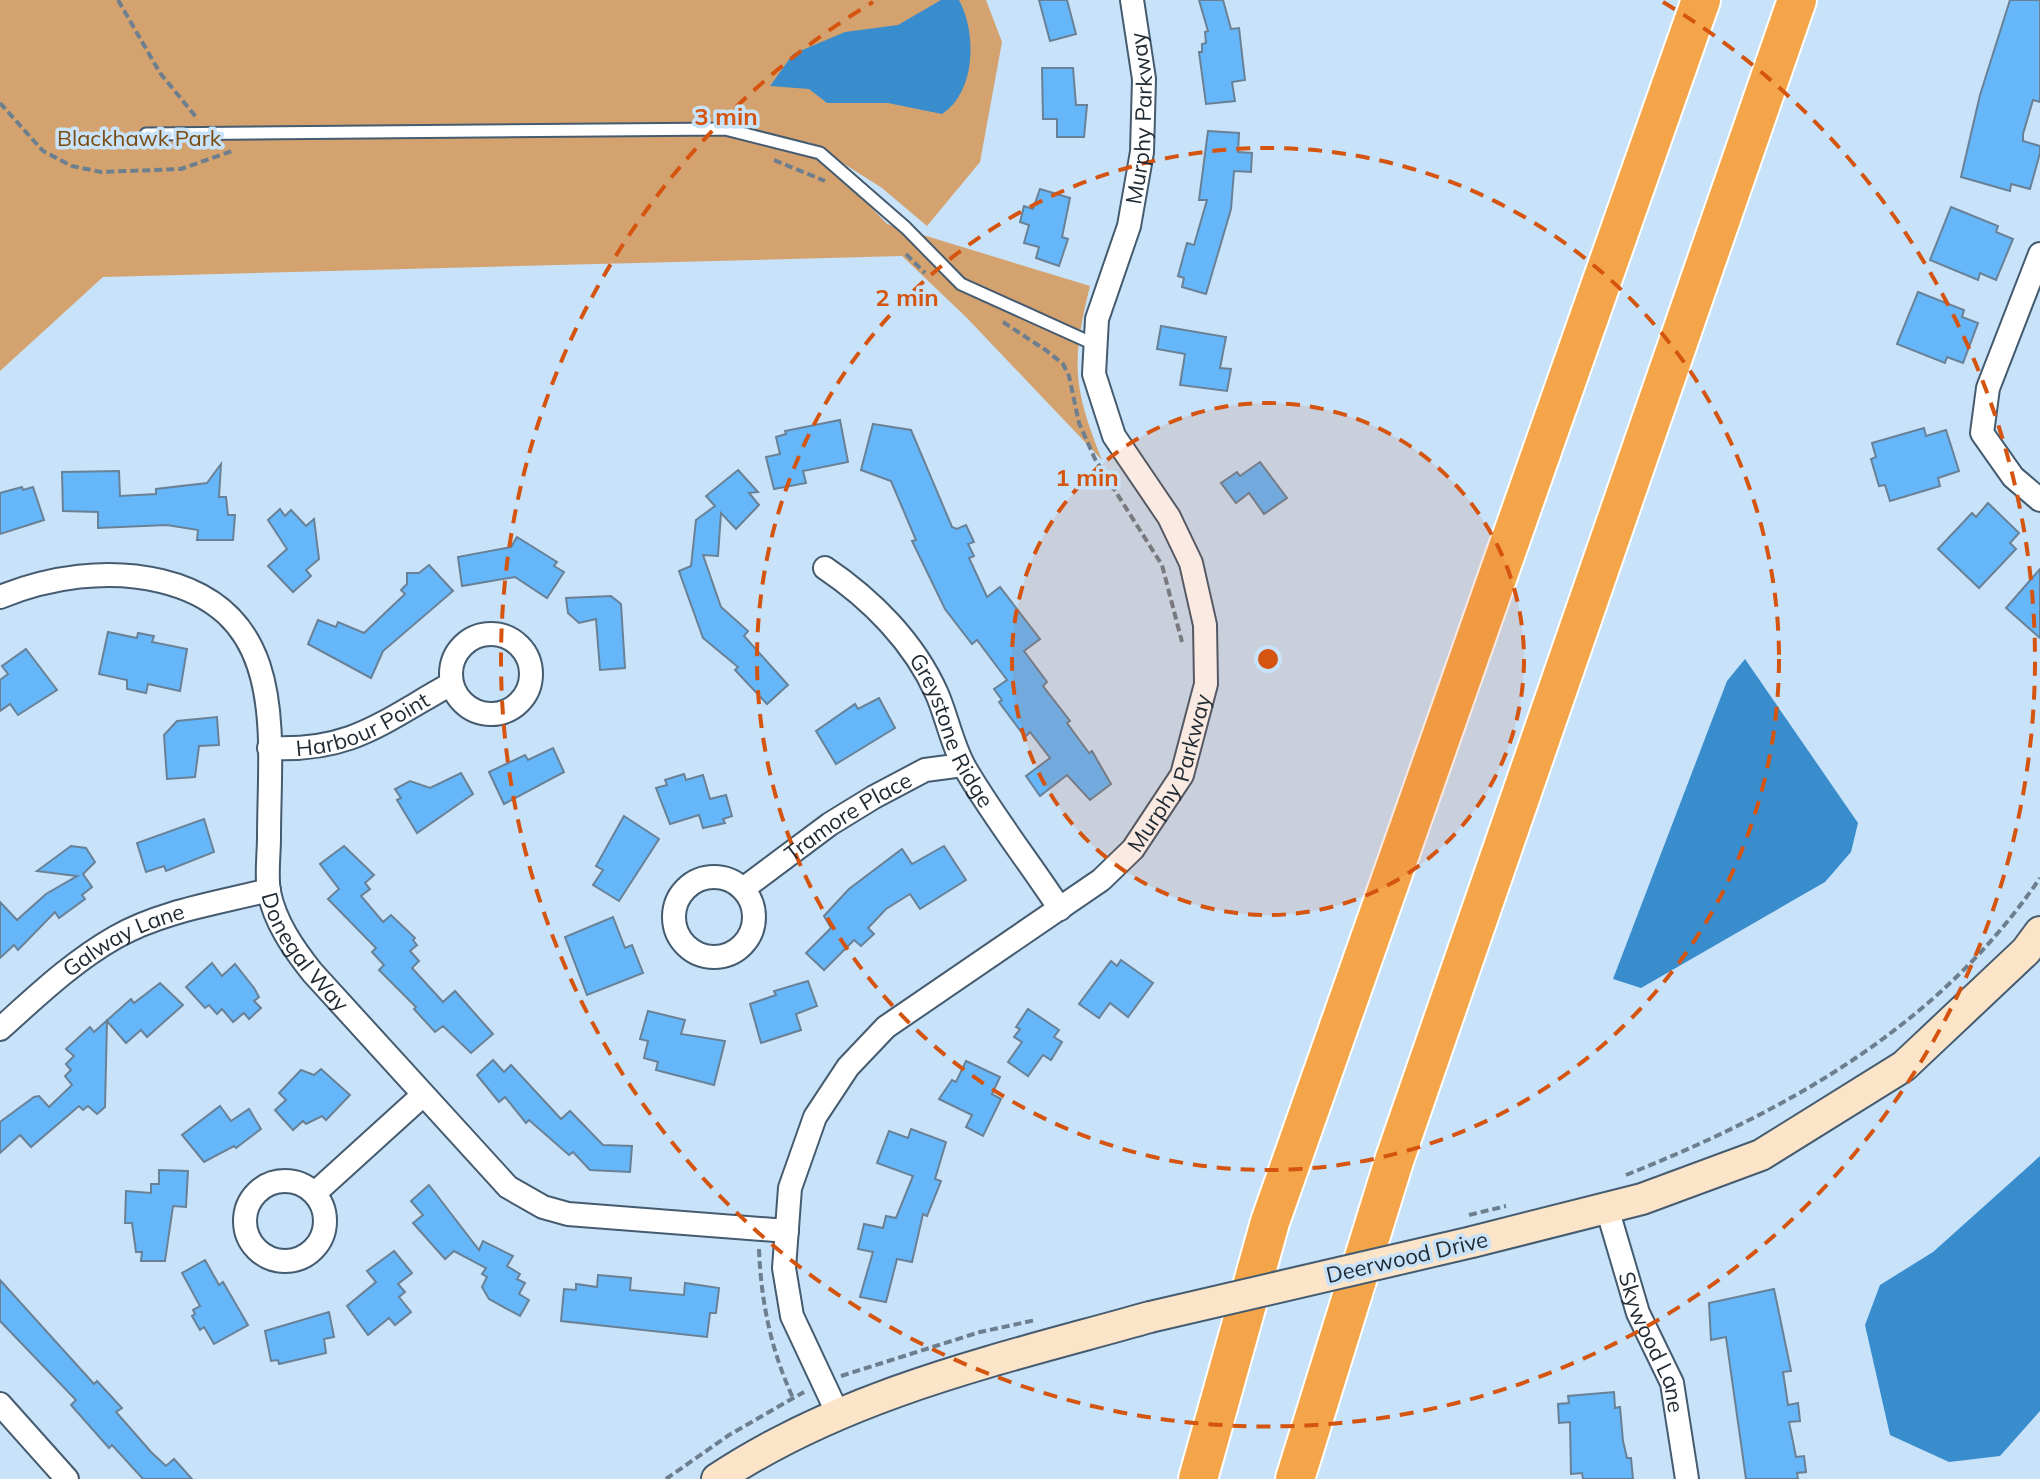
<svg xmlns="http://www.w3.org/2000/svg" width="2040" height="1479" viewBox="0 0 2040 1479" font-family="Mulish,sans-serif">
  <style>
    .green { fill: #d4a26e }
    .water { fill: #398dcd }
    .building { fill: #65b7fa; stroke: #698196; stroke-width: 2 }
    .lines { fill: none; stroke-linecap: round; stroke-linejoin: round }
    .lane-casing { stroke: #455b6f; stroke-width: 15 }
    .street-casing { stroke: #455b6f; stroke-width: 26 }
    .secondary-casing { stroke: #455b6f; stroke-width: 34 }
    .highway-casing { stroke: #fff; stroke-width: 42 }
    .path { stroke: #6d7f8e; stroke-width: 4; stroke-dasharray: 8 4; stroke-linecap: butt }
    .lane { stroke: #fff; stroke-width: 11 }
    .street { stroke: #fff; stroke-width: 22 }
    .secondary { stroke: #fce4c9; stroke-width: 30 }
    .highway { stroke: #f4a54a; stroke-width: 38 }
    .secondary-bridge-casing { stroke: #455b6f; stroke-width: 34; stroke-linecap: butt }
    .path-bridge { stroke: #6d7f8e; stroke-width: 4; stroke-dasharray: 8 4; stroke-linecap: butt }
    .secondary-bridge { stroke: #fce4c9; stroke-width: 30 }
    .ring { fill: none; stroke: #d45410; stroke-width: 4; stroke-dasharray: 14 10 }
    .labels { text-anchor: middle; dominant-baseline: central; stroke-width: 7; stroke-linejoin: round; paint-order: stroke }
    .street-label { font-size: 22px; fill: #212b34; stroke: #c8e2f9 }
    .park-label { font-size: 22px; fill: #7a4b10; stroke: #c8e2f9 }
    .centre { fill: #d45410; stroke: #c8e2f9; stroke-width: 4 }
    .ring-label { font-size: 24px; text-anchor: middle; font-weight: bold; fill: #d45410; stroke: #c8e2f9; stroke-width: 7; stroke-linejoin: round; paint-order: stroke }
  </style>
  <rect width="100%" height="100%" fill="#c8e2f9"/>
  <!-- green -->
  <path class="green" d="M0 0H986L1002 42 980 162 927 226 882 188 808 141 887 224 1090 286C1071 363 1073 387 1102 460L967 318 902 256 103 277 0 371Z"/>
  <!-- water -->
  <g class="water">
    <path d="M941 0H959C977 33 976 92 942 114L888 103H827L809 89 770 86 793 54 845 32 898 25Z"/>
    <polygon points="1745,659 1858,823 1851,852 1825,882 1641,988 1613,979 1727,681"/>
    <polygon points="2040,1156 2040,1411 2000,1456 1949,1462 1890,1435 1865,1325 1880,1285 1933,1252"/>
  </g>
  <!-- building -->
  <g class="building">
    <polygon points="1039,0 1067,0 1076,34 1050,41"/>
    <polygon points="1199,0 1223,0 1231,29 1239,28 1245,80 1232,82 1235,101 1206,104 1199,52 1202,52 1202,44 1206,43 1205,32 1208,31"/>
    <polygon points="2010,0 2040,0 2040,102 2033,100 2023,134 2023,141 2040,146 2040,153 2030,189 2011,184 2010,191 1961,177 1980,95"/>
    <polygon points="1042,68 1073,68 1076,105 1087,105 1084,137 1057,137 1057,119 1043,119"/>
    <polygon points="1208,131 1239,133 1238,152 1252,153 1251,172 1234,171 1231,209 1206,294 1182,287 1184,278 1178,276 1187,243 1194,245 1207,200 1199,200"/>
    <polygon points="1040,189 1070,198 1062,237 1068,239 1059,266 1036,258 1039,247 1024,243 1029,225 1020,222 1024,206 1033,209"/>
    <polygon points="1951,207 1998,226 1996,232 2013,239 1996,280 1980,273 1978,280 1930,260"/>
    <polygon points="1918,292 1964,310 1962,317 1978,323 1963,363 1947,357 1945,363 1897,344"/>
    <polygon points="1161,326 1226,337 1220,368 1231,369 1227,391 1180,385 1185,354 1157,349"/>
    <polygon points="840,420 848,462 803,471 806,483 774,489 766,457 780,454 776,437 786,434 785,431"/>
    <polygon points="873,424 911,430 952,527 957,529 966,525 974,542 968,544 974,556 969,558 987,597 1000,587 1040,639 1024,651 1047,682 1043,686 1070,721 1067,723 1089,753 1092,751 1111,784 1090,800 1067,775 1040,796 1026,776 1050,758 1030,732 1025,737 999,702 1002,700 994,689 1007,680 977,640 972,644 945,609 912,541 916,540 891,481 861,470"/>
    <polygon points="1924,428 1926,436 1946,430 1959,471 1938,478 1940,486 1890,501 1885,485 1879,486 1871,459 1876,457 1872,443"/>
    <polygon points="1260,462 1287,498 1264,514 1249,493 1236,503 1221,483 1237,472 1240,476"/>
    <polygon points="221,464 219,497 226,497 228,515 235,515 233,540 197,540 198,530 167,525 98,528 98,512 63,511 62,472 119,471 120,496 156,494 156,489 207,483"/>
    <polygon points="738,470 758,492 749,493 759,505 736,529 721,513 718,556 703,555 721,607 748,631 744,636 788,685 767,704 735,670 738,667 703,638 679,571 691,566 696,520 715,506 706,496"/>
    <polygon points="22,487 23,490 33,487 44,520 0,534 0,493"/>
    <polygon points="1988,503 2019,533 2010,543 2016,549 1979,588 1938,549 1972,513 1976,517"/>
    <polygon points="280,509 285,516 291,510 306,526 314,519 319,559 306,570 311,576 293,592 268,566 287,549 268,520"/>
    <polygon points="517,537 557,562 554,566 564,572 547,598 515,577 462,586 458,557 511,547"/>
    <polygon points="429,565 453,591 383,651 371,678 308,644 318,620 336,627 338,622 364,633 405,594 401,590 407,584 407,573 419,573"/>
    <polygon points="2040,569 2040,638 2006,608"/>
    <polygon points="611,596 621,604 625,668 600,670 596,619 579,623 568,613 566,598"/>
    <polygon points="108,632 137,638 138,633 154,636 152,642 187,649 180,691 148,684 146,693 127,689 127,680 99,674"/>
    <polygon points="26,649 57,690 18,715 10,704 0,711 0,680 8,674 2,666"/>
    <polygon points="879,698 895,728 836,764 816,731 855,704 858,709"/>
    <polygon points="217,717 219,745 199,746 195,777 167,779 164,735 177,721"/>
    <polygon points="553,748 564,772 504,804 489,772 525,755 528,760"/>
    <polygon points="461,773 473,794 417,833 397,800 401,798 395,789 410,781 430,788"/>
    <polygon points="684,774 686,780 703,775 710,799 726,795 732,816 723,819 725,823 703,828 699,815 670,824 656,788 667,785 665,780"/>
    <polygon points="624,816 659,839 619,901 593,885 603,870 596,866"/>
    <polygon points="204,819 214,852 166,871 164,866 146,872 137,843"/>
    <polygon points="71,846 86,848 95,862 83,874 92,887 82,895 85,899 59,918 55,912 18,950 14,945 0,958 0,902 17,920 46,894 77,876 37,871"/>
    <polygon points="344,846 374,875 365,883 370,889 361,896 383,922 391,915 415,938 413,940 417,945 410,951 419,961 412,968 443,1002 455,991 493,1034 471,1053 443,1026 435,1032 414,1009 416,1007 379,970 384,965 372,952 376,948 328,899 339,889 320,864"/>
    <polygon points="944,846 966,880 920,909 910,894 886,909 868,928 874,934 861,946 854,940 824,970 806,953 831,928 824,916 849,889 902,849 912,864"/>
    <polygon points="613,917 625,948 632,945 643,973 587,995 565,937"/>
    <polygon points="1121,960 1153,983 1128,1017 1110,1003 1099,1018 1079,1004 1111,961 1117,966"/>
    <polygon points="212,963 222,976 235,964 254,988 259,997 254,1001 261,1008 249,1019 244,1013 233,1022 222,1009 217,1014 209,1005 205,1008 186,987"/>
    <polygon points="808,981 817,1006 796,1014 801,1030 761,1043 750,1004 776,995 774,991"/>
    <polygon points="160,983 183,1005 147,1037 141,1030 126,1043 107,1021 105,1107 97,1114 88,1106 83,1110 79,1106 31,1147 20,1135 0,1153 0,1122 34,1097 39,1096 49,1107 72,1085 65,1076 71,1070 66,1064 74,1056 66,1049 90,1027 94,1032 131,999 134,1003"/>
    <polygon points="1028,1009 1059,1030 1054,1037 1062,1042 1051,1060 1043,1055 1028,1076 1008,1062 1022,1042 1014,1037 1020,1029 1016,1027"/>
    <polygon points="648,1011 685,1020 681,1034 725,1041 714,1085 656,1070 658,1062 644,1058 648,1041 640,1039"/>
    <polygon points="493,1060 504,1072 511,1065 561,1119 570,1111 603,1145 632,1146 630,1172 590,1170 573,1152 569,1155 529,1120 526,1123 505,1097 499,1102 477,1075"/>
    <polygon points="966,1061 1000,1077 992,1094 1001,1099 983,1136 966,1127 972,1115 939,1099 952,1080 956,1082"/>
    <polygon points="321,1069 350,1095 326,1120 322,1116 306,1124 303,1121 293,1130 275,1110 286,1100 279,1093 301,1070 314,1075"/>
    <polygon points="220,1106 231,1121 249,1109 261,1129 236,1148 234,1146 204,1162 182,1135"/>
    <polygon points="911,1129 946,1142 935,1179 941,1181 927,1216 923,1214 912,1262 897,1259 886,1302 860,1297 873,1252 858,1249 864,1224 883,1228 886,1216 896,1218 913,1176 877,1163 889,1131 908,1138"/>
    <polygon points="159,1170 188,1171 186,1207 173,1206 165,1261 141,1261 142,1252 136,1252 132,1223 125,1223 126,1191 151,1193 151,1184 159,1184"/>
    <polygon points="429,1185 479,1250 483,1241 513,1256 507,1266 520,1274 517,1279 525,1283 519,1294 529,1300 520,1316 489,1299 482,1287 487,1277 482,1274 486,1268 454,1251 445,1259 413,1223 423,1215 411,1201"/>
    <polygon points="394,1251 412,1273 398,1284 405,1292 399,1297 411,1312 395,1325 389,1318 368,1335 347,1306 376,1282 367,1271"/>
    <polygon points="205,1260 219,1285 223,1282 248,1325 214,1344 204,1327 200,1330 192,1316 195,1314 193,1310 200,1306 182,1273"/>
    <polygon points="598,1275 631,1278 630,1290 684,1295 685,1283 719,1288 716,1313 710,1313 707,1337 561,1321 564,1289 576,1290 576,1284 597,1287"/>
    <polygon points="0,1280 94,1384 97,1381 122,1408 116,1412 151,1452 166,1466 174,1459 192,1479 143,1479 112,1445 109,1448 71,1405 76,1400 0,1321"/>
    <polygon points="1774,1289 1791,1371 1783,1372 1788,1405 1798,1403 1800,1421 1789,1422 1796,1457 1804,1456 1806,1472 1797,1473 1798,1479 1746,1479 1726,1337 1711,1340 1709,1303"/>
    <polygon points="329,1312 334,1337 324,1339 326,1353 279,1364 278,1360 271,1361 265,1331"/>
    <polygon points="1614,1392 1615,1408 1620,1407 1623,1441 1627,1458 1631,1458 1633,1479 1583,1479 1582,1473 1571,1474 1570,1422 1559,1423 1558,1404 1569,1403 1568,1396"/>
  </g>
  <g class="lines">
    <defs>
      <polyline id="lane" points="146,134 725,129 820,153 906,228 961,284 1096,345"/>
      <g id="street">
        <polyline points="2040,254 1988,388 1982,433 2013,477 2040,500"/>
        <path id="s1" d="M825 568C871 599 914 642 937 694 947 717 952 745 965 768 993 816 1029 862 1060 909"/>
        <path id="s2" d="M0 597C49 577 108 568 161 581 290 612 269 735 269 837 269 855 266 875 269 892 275 922 293 948 312 972L508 1187 543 1207 568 1214 787 1231"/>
        <circle cx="491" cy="674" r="40"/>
        <path id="s3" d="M269 748C352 752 382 722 451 684"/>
        <circle cx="714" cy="917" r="40"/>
        <path id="s4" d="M743 889 830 824 874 797 925 770 963 765"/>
        <path id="s5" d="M0 1029C37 996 72 962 116 937 162 911 218 903 269 890"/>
        <circle cx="285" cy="1221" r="40"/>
        <polyline points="315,1193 423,1095"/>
        <path id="s6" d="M1607 1208 1638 1313 1672 1383 1687 1479"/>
        <polyline points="0,1404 67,1479"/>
        <path id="s7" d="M837 1412 792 1316 784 1268 790 1188 815 1117 848 1067 886 1027 1101 880 1133 849 1182 775 1206 684 1205 625 1191 563 1169 517 1114 436 1094 374 1097 319 1129 226 1142 152 1144 79 1132 0"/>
      </g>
      <g id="secondary">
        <polyline points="1472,1242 1642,1199 1761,1155 1904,1066 2026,951 2040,932"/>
        <path d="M717 1479C848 1392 1001 1359 1150 1317"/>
      </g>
      <g id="highway">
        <polyline points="1198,1479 1270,1222 1701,0"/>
        <polyline points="1295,1479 1394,1161 1797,0"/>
      </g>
    </defs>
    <!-- lane casing -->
    <use href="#lane" class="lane-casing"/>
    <!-- street casing -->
    <use href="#street" class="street-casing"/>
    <!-- secondary casing -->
    <use href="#secondary" class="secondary-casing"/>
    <!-- highway casing -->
    <use href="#highway" class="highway-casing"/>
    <!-- path -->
    <g class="path">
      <polyline points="118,0 160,73 196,117"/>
      <polyline points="0,103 43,151 72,166 101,172 181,169 232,151"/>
      <polyline points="774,160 825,181"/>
      <polyline points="906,254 925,273"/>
      <polyline points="1003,322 1047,351 1063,364 1069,376 1079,423 1095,459 1162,565 1182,642"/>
      <path d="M1626 1175C1789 1110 1939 1026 2040 878"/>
      <path d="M759 1249C761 1302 771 1350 793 1398"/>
      <polyline points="841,1376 980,1332 1036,1320"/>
      <polyline points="666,1479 729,1435 804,1392"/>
    </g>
    <!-- lane -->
    <use href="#lane" class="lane"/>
    <!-- street -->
    <use href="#street" class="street"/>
    <!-- secondary -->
    <use href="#secondary" class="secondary"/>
    <!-- highway -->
    <use href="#highway" class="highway"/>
    <defs>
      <polyline id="secondary-bridge" points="1150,1317 1472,1242"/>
    </defs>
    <!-- secondary-bridge casing -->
    <use href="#secondary-bridge" class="secondary-bridge-casing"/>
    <!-- path-bridge -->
    <polyline class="path-bridge" points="1469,1215 1506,1206"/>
    <!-- secondary-bridge -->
    <use href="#secondary-bridge" class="secondary-bridge"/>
  </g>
  <!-- distance rings -->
  <circle cx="1268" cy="659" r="256" fill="#d45410" fill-opacity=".12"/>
  <g class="ring">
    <circle cx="1268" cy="659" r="256"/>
    <circle cx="1268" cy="659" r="511"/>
    <path d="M1663 2A767 767 0 1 1 873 2"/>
  </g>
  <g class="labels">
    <!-- street labels -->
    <g class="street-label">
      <text stroke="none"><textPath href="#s7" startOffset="1512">Murphy Parkway</textPath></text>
      <text stroke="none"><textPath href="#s3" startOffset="98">Harbour Point</textPath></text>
      <text stroke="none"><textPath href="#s1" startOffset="210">Greystone Ridge</textPath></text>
      <text stroke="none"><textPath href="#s7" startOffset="816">Murphy Parkway</textPath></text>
      <text stroke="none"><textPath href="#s4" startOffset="128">Tramore Place</textPath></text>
      <text stroke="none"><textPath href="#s5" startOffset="154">Galway Lane</textPath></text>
      <text stroke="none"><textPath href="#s2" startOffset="598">Donegal Way</textPath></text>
      <text transform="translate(1407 1257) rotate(-13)">Deerwood Drive</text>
      <text stroke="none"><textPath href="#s6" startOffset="142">Skywood Lane</textPath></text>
    </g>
    <!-- park labels -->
    <g class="park-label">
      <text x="139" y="138">Blackhawk Park</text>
    </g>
  </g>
  <circle cx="1268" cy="659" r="12" class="centre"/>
  <g class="ring-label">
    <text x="726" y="125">3 min</text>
    <text x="907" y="306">2 min</text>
    <text x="1087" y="486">1 min</text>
  </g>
</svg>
